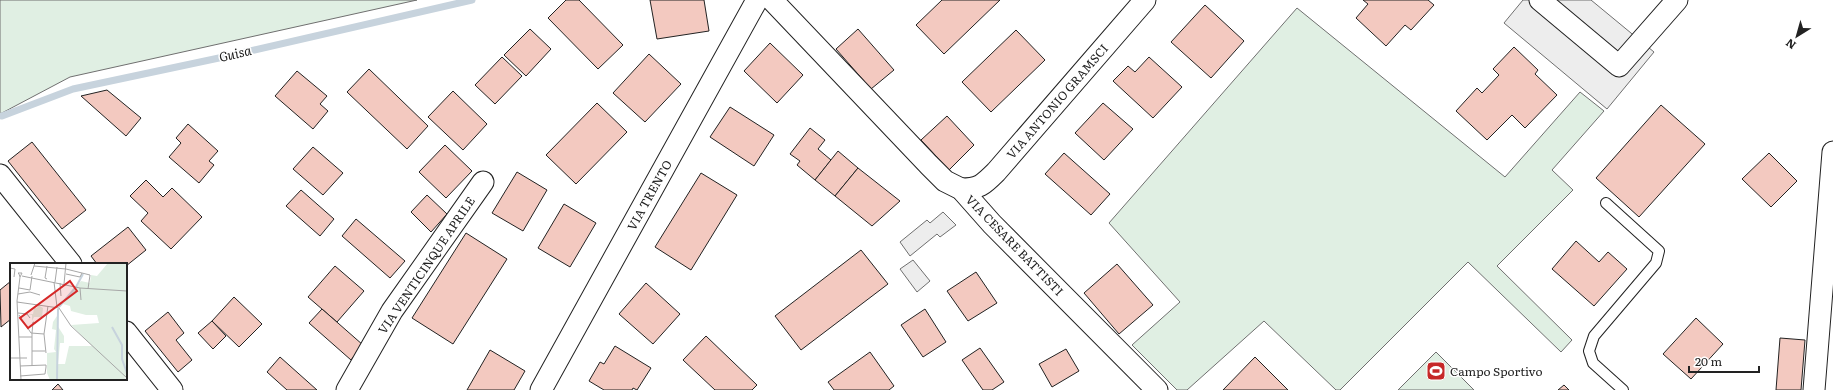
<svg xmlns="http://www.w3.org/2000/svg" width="1833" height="390" viewBox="0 0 1833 390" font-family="Literata,serif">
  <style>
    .green { fill: #e0efe3; stroke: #6f6f6f }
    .parking { fill: #ededed; stroke: #6f6f6f }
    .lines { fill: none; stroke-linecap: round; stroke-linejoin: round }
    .stream { stroke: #c7d3dd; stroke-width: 7 }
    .building { fill: #f3c9c0; stroke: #222 }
    .service-casing { stroke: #222; stroke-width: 12 }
    .minor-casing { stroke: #222; stroke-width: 23 }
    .service { stroke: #fff; stroke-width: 10 }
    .minor { stroke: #fff; stroke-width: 21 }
    .labels { text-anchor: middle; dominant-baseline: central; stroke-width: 3; stroke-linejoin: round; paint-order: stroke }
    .street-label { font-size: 12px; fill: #222; stroke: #fff }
    .poi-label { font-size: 12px; fill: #222; stroke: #fff; text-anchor: start }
    .water-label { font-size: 13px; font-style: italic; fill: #222; stroke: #fff }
    .inset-river { fill: none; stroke: #c7d3dd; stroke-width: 2 }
    .inset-road { fill: none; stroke: #a7a7a7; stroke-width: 1 }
    .view { fill: #d62828; fill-opacity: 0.15; stroke: #d62828; stroke-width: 2 }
    .inset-edge { fill: none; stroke: #222; stroke-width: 2 }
  </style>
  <rect width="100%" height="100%" fill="#fff"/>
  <!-- green -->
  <g class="green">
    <polygon points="0,0 417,0 70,77 0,114"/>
    <polygon points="1297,8 1505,177 1580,92 1604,111 1552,170 1573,190 1497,266 1572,340 1561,352 1468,262 1340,390 1336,390 1264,321 1187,390 1177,390 1132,345 1180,302 1109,223"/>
    <polygon points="1436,352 1474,390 1398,390"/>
  </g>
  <!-- parking -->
  <g class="parking">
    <polygon points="1523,0 1591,0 1654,52 1607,109 1504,23"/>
    <polygon points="943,212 956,225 940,237 937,234 910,256 900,242 927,220 930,223"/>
    <polygon points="913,260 930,281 917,292 900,269"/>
  </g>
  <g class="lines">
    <!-- stream -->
    <polyline class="stream" points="2,116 73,89 233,55 472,0"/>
  </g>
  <!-- building -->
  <g class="building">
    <polygon points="566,0 579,0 623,45 598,69 548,18"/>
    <polygon points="650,0 704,0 709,31 657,39"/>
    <polygon points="942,0 1000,0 944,54 916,25"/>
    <polygon points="1363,0 1428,0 1434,5 1411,30 1405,25 1386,46 1356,18 1368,4"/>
    <polygon points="1205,5 1244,41 1211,78 1171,42"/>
    <polygon points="530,29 551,49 526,76 504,55"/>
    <polygon points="858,29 894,70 871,89 836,49"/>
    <polygon points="1016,30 1045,60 991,112 962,82"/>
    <polygon points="770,43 803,75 777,103 744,71"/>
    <polygon points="1514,47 1538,70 1535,74 1557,95 1525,128 1512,115 1487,140 1456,111 1477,88 1482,93 1499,75 1493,69"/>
    <polygon points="649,54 681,84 645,122 613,93"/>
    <polygon points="502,57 522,76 495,104 475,85"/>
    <polygon points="1149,57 1182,87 1153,118 1113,81 1128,66 1135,72"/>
    <polygon points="369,69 428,126 407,149 347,92"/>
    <polygon points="297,71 327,96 320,104 328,111 313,129 275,96"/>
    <polygon points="107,90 141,118 126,136 81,96"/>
    <polygon points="453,91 487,124 463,150 428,117"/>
    <polygon points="597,103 627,132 576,184 546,155"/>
    <polygon points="1103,103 1133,129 1104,160 1075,133"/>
    <polygon points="1661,105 1705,144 1639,217 1596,178"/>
    <polygon points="730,107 774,135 754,166 710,137"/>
    <polygon points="947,116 974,145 949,170 921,140"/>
    <polygon points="188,124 218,151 209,161 214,165 199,183 169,157 181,143 176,138"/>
    <polygon points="810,128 825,140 818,149 831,160 815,180 797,165 800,161 790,154"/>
    <polygon points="32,142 86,210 62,229 8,161"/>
    <polygon points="445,145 472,171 446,198 419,172"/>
    <polygon points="313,147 343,173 323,195 293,169"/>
    <polygon points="838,151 858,168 835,196 815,180"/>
    <polygon points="1064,153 1110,194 1091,215 1045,174"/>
    <polygon points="1769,153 1797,181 1771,207 1742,179"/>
    <polygon points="858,168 900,201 872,226 835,196"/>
    <polygon points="517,172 547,190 523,231 492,213"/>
    <polygon points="701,173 737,195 691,270 655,247"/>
    <polygon points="146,180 163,197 172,188 202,217 171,249 141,221 148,213 130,196"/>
    <polygon points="301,190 334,219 320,236 286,206"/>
    <polygon points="427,195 447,214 431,232 411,212"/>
    <polygon points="564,204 596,223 570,267 538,248"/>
    <polygon points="356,219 405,261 390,278 342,236"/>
    <polygon points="128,227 146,250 126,266 126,264 97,264 91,256"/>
    <polygon points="466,233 507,259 453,344 412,318"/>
    <polygon points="1576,241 1599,262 1608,252 1627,269 1594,306 1552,269"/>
    <polygon points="861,250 888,284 801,350 775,316"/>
    <polygon points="1117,264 1153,305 1119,334 1084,293"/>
    <polygon points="335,266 364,291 337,322 308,297"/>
    <polygon points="976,272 997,303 968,321 947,291"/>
    <polygon points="11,281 11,319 1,327 0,290"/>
    <polygon points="646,283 680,314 653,344 619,314"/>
    <polygon points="234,297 262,324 239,347 212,321"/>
    <polygon points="322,309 363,345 351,360 309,323"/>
    <polygon points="925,309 946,342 923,357 901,325"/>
    <polygon points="168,312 184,333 176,340 192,360 178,372 145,331"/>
    <polygon points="1696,318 1723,344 1691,379 1663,354"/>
    <polygon points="212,321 226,336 213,349 198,333"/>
    <polygon points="706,336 757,385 752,390 715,390 683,360"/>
    <polygon points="1780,338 1805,340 1801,390 1776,390"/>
    <polygon points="615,346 651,368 637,390 633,388 632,390 604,390 589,381 600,362 604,364"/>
    <polygon points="980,348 1004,382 992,390 983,390 962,360"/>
    <polygon points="1066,349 1079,371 1052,387 1039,364"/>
    <polygon points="490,350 525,371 514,390 467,390"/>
    <polygon points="870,352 894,386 889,390 834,390 828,382"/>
    <polygon points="280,357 317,390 287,390 267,372"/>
    <polygon points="1255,357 1288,390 1223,390"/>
    <polygon points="58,384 63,390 52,390"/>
    <polygon points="1564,385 1569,390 1558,390"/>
  </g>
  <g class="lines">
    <defs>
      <polyline id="service" points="1606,203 1659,251 1656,263 1594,336 1589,351 1593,363 1623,390"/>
      <g id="minor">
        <polyline points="772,0 929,165 945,181 961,189 992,224 1157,390"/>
        <polyline points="1540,0 1619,66 1677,0"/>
        <polyline points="0,175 71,264"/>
        <path d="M961 189C979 189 983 185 996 172L1145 0"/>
        <polyline points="126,332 172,390"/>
        <polyline points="347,390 392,311 483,182"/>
        <polyline points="541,390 757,0"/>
        <polyline points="1814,390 1833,152"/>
      </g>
    </defs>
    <!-- service casing -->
    <use href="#service" class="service-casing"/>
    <!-- minor casing -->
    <use href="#minor" class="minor-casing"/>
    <!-- service -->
    <use href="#service" class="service"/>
    <!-- minor -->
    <use href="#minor" class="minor"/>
  </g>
  <!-- icons -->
  <defs>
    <symbol id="stadium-square" viewBox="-11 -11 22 22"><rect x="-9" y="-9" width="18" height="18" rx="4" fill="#c62828" stroke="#fff"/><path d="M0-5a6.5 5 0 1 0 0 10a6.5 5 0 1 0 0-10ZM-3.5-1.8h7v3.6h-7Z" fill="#fff"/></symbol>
  </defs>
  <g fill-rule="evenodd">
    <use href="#stadium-square" x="1425" y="360" width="22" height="22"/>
  </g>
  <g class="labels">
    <!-- street labels -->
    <g class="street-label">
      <text transform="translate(1057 101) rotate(-49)">VIA ANTONIO GRAMSCI</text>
      <text transform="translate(649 195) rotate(-61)">VIA TRENTO</text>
      <text transform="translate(1015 245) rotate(46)">VIA CESARE BATTISTI</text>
      <text transform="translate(426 265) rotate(-56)">VIA VENTICINQUE APRILE</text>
    </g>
    <!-- poi labels -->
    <g class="poi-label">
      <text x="1450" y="371">Campo Sportivo</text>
    </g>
    <!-- water labels -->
    <g class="water-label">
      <text transform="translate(235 53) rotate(-13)">Guisa</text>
    </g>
  </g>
  <!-- overview -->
  <g transform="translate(10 263)">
    <rect width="117" height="117" fill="#fff"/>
    <path d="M98 0H117V115L114 114 117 117H40L37 110V90L46 89 44 86 46 67 42 66 43 59 47 53V62L54 73V80H50L48 101H55L59 83H82L61 62 89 60 87 52H76L61 48 60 43 53 41 71 18 80 20 81 12 87 13ZM28 42 33 45 32 54H24L22 58V52L18 51H23L24 45H27Z" fill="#e0efe3"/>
    <path class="inset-river" d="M66 24 73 11M49 44 65 25M102 64 112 82V96L117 110M47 117 48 46"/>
    <path class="inset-road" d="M24 3 56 6 80 12 78 26M0 5 5 6 4 14M8 10H12L10 14 9 11ZM56 11 70 14 72 10M21 12 25 0M12 13 70 25 117 28M10 14 7 38 11 117M37 16 35 15 37 3M44 19 47 44M45 19 47 4M50 20 51 33M54 21 56 0M9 25 20 27 22 13M70 25 71 37M8 31 20 29 30 32M7 39 49 45 61 63 117 115M8 50 17 51 20 55M9 52 21 70 34 71M22 70V103M22 70 23 59 26 60M9 74H22M22 88H35M36 90 34 71 38 43M0 95H17M10 103 36 102V104L35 111 10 113"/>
    <path class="view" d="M60 18 67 28 18 65 10 55Z"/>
    <rect width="117" height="117" class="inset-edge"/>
  </g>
  <!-- north arrow -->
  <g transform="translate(1797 36) rotate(217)" stroke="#ffffff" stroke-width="3" paint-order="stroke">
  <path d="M0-3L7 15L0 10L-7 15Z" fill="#222222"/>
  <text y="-6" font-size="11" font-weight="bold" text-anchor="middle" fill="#222222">N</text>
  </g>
  <!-- scale -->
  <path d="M1689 366v6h70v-6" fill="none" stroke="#222222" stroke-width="2"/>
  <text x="1695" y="366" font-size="12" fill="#222222" stroke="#ffffff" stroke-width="3" paint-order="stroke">20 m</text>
</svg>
